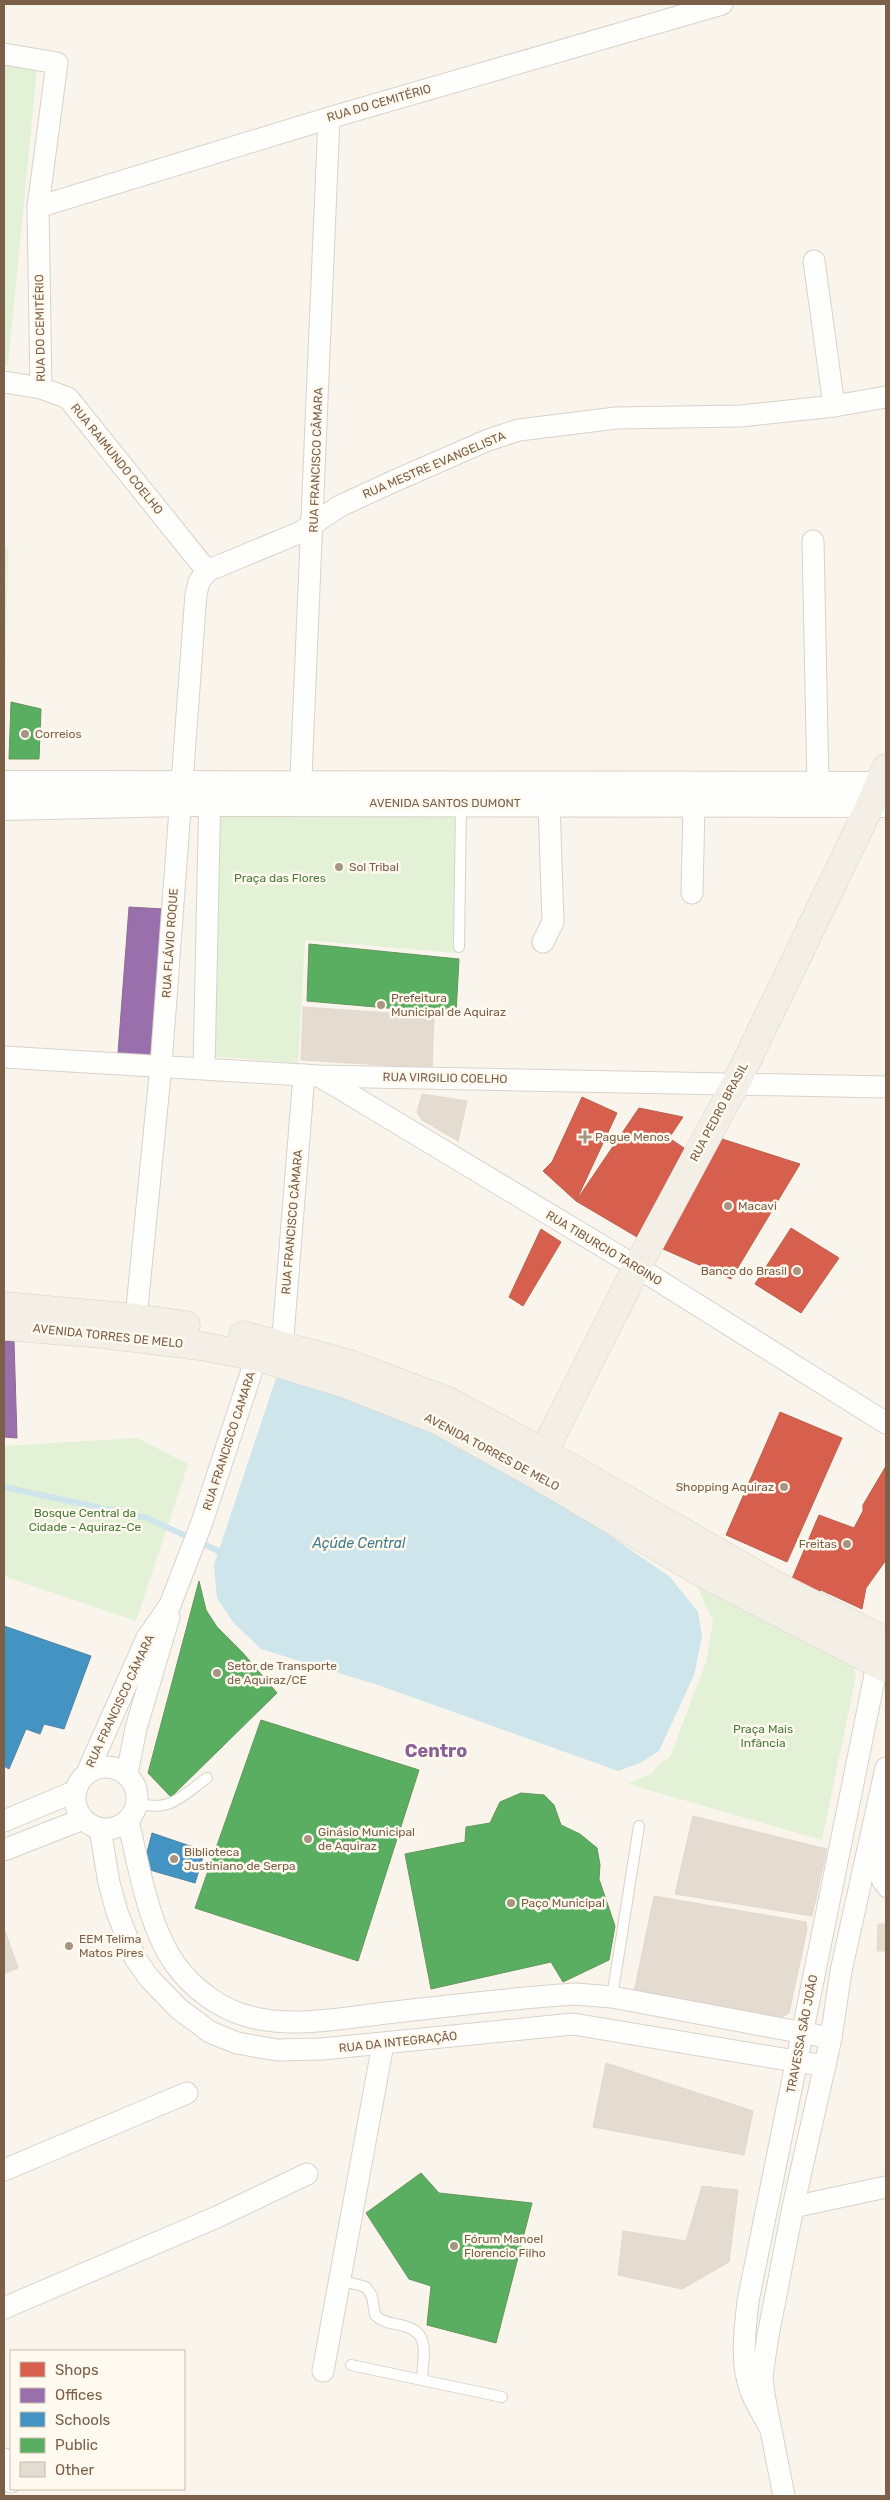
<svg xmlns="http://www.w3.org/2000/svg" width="890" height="2500" viewBox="0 0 890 2500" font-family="Rubik,sans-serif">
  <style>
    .green { fill: #e3f1d6 }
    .water { fill: #cde5eb }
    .shops { fill: #d6604d; stroke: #bb604c }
    .offices { fill: #9970ab; stroke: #906b8e }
    .schools { fill: #4393c3; stroke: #54839e }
    .public { fill: #5aae61; stroke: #64965a }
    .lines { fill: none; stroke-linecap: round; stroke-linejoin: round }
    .stream { stroke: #cde5eb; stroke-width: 6 }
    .building { fill: #e4dbd1; stroke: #e3d9ce }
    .service-casing { stroke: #d8d2ca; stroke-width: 12 }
    .pedestrian-casing { stroke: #d8d2ca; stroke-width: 18 }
    .minor-casing { stroke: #d8d2ca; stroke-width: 23 }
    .tertiary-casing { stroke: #d8d2ca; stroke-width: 28 }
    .primary-casing { stroke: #dad2c9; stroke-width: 29 }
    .service { stroke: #fefefc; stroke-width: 10 }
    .pedestrian { stroke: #fefefc; stroke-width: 16 }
    .minor { stroke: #fefefc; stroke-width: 21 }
    .tertiary { stroke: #fefefc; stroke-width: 26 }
    .primary { stroke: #f3efe6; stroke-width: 28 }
    .poi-dot { fill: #a79482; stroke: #fffaef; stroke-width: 2 }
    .labels { text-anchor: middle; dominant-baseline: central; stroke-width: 5; stroke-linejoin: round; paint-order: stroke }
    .street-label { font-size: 12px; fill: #7b5f49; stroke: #fffaef }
    .poi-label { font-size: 12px; fill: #7b5f49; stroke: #fffaef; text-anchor: start }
    .park-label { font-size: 12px; fill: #497b3c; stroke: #fffaef }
    .water-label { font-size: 14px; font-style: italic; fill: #407b90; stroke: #fffaef }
    .district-label { font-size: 18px; font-weight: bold; fill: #8a6097; stroke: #fffaef }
  </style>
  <rect width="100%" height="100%" fill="#f9f5ec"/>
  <!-- green -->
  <g class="green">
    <polygon points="4,64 37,69 8,365 4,365"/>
    <polygon points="4,547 8,548 4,756"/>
    <polygon points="215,809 456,814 456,953 305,940 298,1063 207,1056"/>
    <polygon points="137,1438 188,1464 136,1621 4,1576 4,1446"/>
    <polygon points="698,1588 852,1662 856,1676 822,1840 628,1784 652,1773 659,1764 670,1757 706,1662 713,1621"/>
  </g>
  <!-- water -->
  <polygon class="water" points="278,1372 432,1432 557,1499 670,1577 698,1612 702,1636 694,1675 659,1751 640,1763 618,1771 381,1686 261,1649 233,1622 217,1598 214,1565"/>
  <!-- shops -->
  <g class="shops">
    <polygon points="582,1097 617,1113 576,1201 543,1171 552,1162"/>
    <polygon points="639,1108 683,1117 669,1138 684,1148 637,1237 576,1201"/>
    <polygon points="716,1137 800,1164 731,1279 661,1248"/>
    <polygon points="791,1228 839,1258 801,1313 755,1284"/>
    <polygon points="541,1229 561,1242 523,1306 509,1297"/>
    <polygon points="780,1412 842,1438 787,1562 726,1535"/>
    <polygon points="886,1466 886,1560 866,1588 862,1609 821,1590 817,1594 791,1581 819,1515 854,1528 863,1511 863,1505"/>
  </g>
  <!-- offices -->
  <g class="offices">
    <polygon points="129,907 164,909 150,1057 118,1053"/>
    <polygon points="4,1341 14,1341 17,1438 4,1437"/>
  </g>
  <!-- schools -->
  <g class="schools">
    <polygon points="4,1626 91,1656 64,1729 44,1724 40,1734 26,1729 9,1769 4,1766"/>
    <polygon points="152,1833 205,1851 195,1883 143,1868"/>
  </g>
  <!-- public -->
  <g class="public">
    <polygon points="11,702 41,709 39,759 9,759"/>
    <polygon points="309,944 459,959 456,1014 307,1001"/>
    <polygon points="199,1581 206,1610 217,1627 243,1653 277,1693 171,1797 148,1773"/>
    <polygon points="261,1720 419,1770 358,1961 195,1908"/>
    <polygon points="521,1793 544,1795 554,1805 561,1825 580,1834 597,1848 600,1865 599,1879 615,1926 609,1960 563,1982 551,1962 431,1989 405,1854 465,1842 466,1827 490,1823 500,1802"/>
    <polygon points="421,2173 439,2193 532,2203 496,2343 427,2325 431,2286 409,2279 366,2213"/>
  </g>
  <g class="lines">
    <!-- stream -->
    <polyline class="stream" points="4,1487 147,1518 225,1554"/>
  </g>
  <!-- building -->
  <g class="building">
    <polygon points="303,1007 434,1016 432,1068 301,1060"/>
    <polygon points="422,1094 467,1101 458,1141 422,1120 417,1112"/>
    <polygon points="693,1816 827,1849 812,1916 675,1894"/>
    <polygon points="654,1896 806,1922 807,1930 789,2013 780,2018 634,1992"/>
    <polygon points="878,1924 886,1924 886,1951 877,1951"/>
    <polygon points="4,1928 18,1968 4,1974"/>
    <polygon points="606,2063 753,2111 744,2155 593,2127"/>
    <polygon points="702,2186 738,2190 729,2262 682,2289 618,2275 623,2231 686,2241"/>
  </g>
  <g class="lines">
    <defs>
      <g id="service">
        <polyline points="459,947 461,804"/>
        <path d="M138 1803C169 1813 182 1796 207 1778"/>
        <polyline points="612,1997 639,1826"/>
        <path d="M340 2280 366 2287 372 2296 375 2315C382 2322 390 2323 400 2325 432 2331 423 2354 422 2380"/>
        <polyline points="351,2365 502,2397"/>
      </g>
      <polyline id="pedestrian" points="886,1812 880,1881 886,1889"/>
      <g id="minor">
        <polyline points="4,54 57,63 38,207 41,388"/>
        <polyline points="38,207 329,118 722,4"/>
        <polyline points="814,261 834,406"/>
        <polyline points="4,382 41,388 68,398 207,571"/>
        <polyline points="813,541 818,785"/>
        <polyline points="300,800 329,118"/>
        <polyline points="692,893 694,805"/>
        <polyline points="543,942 553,922 549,803"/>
        <polyline points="4,1057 319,1076 886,1087"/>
        <polyline points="204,1068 210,788"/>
        <polyline points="321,1077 637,1267 886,1423"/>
        <polyline points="136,1318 161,1065 196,594 199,582 207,571 301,532 340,506 392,482 488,440 519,430 616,418 741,416 834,406 886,397"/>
        <circle cx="106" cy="1798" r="31"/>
        <path d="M87 1773 147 1638 170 1605 201 1525 255 1361C264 1348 276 1352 283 1336L304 1075"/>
        <polyline points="127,1774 136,1728 169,1617"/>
        <polyline points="4,1821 76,1791"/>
        <path d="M128 1821C139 1866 148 1926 175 1964 193 1989 221 2010 251 2017 294 2028 343 2018 386 2013 449 2006 512 1998 575 1994L612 1997 831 2038"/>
        <polyline points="100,1829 109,1883 117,1912 135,1958 149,1978 179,2009 210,2032 237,2043 277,2050 322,2049 573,2024 825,2066"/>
        <polyline points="4,1850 83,1819"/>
        <polyline points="4,2170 187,2093"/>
        <polyline points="793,2207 886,2187"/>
        <polyline points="4,2308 217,2217 307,2174"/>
        <polyline points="323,2371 383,2044"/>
        <path d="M769 2426C763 2414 755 2403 751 2391 740 2363 745 2330 748 2301L880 1650"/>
        <polyline points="4,2459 11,2482"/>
        <polyline points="784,2496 764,2395 762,2377 767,2341 793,2207 831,2038 841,1971 886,1768"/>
      </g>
      <g id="tertiary">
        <polyline points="4,784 886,785"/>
        <polyline points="4,807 181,803 886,804"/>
      </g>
      <g id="primary">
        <polyline points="4,1306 136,1318 186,1325"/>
        <polyline points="4,1326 102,1334 200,1346 258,1357 343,1383 439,1421 533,1473 700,1572 886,1668"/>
        <polyline points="243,1335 350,1364 448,1401 545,1453 775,1585 886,1641"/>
        <polyline points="535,1469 637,1267 736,1083 871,804 886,768"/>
      </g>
    </defs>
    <!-- service casing -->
    <use href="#service" class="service-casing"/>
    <!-- pedestrian casing -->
    <use href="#pedestrian" class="pedestrian-casing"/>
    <!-- minor casing -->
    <use href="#minor" class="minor-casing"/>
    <!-- tertiary casing -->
    <use href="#tertiary" class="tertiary-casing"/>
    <!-- primary casing -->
    <use href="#primary" class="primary-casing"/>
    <!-- service -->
    <use href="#service" class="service"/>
    <!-- pedestrian -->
    <use href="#pedestrian" class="pedestrian"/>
    <!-- minor -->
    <use href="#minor" class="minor"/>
    <!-- tertiary -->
    <use href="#tertiary" class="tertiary"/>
    <!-- primary -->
    <use href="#primary" class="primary"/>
  </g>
  <!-- markers -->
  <g class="poi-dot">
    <circle cx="25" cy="734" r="5"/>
    <circle cx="339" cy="867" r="5"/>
    <circle cx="381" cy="1005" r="5"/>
    <path d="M582.5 1129.5h5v5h5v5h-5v5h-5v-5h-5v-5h5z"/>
    <circle cx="728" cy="1206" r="5"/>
    <circle cx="797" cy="1271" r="5"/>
    <circle cx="784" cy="1487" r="5"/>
    <circle cx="847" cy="1544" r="5"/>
    <circle cx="217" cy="1673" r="5"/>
    <circle cx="308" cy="1839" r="5"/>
    <circle cx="174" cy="1859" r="5"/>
    <circle cx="511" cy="1903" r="5"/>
    <circle cx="69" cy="1946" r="5"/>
    <circle cx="454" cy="2246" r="5"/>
  </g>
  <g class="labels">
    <!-- street labels -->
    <g class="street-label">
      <text transform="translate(379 103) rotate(-16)">RUA DO CEMITÉRIO</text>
      <text transform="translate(40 328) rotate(-91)">RUA DO CEMITÉRIO</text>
      <text transform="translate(117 459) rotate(51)">RUA RAIMUNDO COELHO</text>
      <text transform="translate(316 460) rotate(-88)">RUA FRANCISCO CÂMARA</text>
      <text transform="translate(434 465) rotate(-23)">RUA MESTRE EVANGELISTA</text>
      <text x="445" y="803">AVENIDA SANTOS DUMONT</text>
      <text transform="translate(170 943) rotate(-86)">RUA FLÁVIO ROQUE</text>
      <text transform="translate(445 1078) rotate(1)">RUA VIRGILIO COELHO</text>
      <text transform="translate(719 1112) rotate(-62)">RUA PEDRO BRASIL</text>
      <text transform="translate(292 1222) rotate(-85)">RUA FRANCISCO CÂMARA</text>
      <text transform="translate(604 1248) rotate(31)">RUA TIBURCIO TARGINO</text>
      <text transform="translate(108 1336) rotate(6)">AVENIDA TORRES DE MELO</text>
      <text transform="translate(229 1441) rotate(-72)">RUA FRANCISCO CAMARA</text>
      <text transform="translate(492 1452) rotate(28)">AVENIDA TORRES DE MELO</text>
      <text transform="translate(120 1701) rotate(-65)">RUA FRANCISCO CÂMARA</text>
      <text transform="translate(802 2034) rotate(-79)">TRAVESSA SÃO JOÃO</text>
      <text transform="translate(398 2042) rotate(-6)">RUA DA INTEGRAÇÃO</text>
    </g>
    <!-- poi labels -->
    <g class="poi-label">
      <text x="35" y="734">Correios</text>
      <text x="349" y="867">Sol Tribal</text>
      <text x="391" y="998">Prefeitura<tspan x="391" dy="14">Municipal de Aquiraz</tspan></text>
      <text x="595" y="1137">Pague Menos</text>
      <text x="738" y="1206">Macavi</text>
      <text x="787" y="1271" text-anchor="end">Banco do Brasil</text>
      <text x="774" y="1487" text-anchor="end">Shopping Aquiraz</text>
      <text x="837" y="1544" text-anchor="end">Freitas</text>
      <text x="227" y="1666">Setor de Transporte<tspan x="227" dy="14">de Aquiraz/CE</tspan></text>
      <text x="318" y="1832">Ginásio Municipal<tspan x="318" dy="14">de Aquiraz</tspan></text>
      <text x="184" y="1852">Biblioteca<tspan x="184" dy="14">Justiniano de Serpa</tspan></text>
      <text x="521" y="1903">Paço Municipal</text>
      <text x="79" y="1939">EEM Telima<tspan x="79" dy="14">Matos Pires</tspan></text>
      <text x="464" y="2239">Fórum Manoel<tspan x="464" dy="14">Florencio Filho</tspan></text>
    </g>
    <!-- park labels -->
    <g class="park-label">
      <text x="280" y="878">Praça das Flores</text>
      <text x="85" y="1513">Bosque Central da<tspan x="85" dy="14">Cidade - Aquiraz-Ce</tspan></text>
      <text x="763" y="1729">Praça Mais<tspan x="763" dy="14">Infância</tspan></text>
    </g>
    <!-- water labels -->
    <g class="water-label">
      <text x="359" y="1543">Açúde Central</text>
    </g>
    <!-- district labels -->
    <g class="district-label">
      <text x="436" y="1751">Centro</text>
    </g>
  </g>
  <!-- border -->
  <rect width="890" height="2500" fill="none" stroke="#7b5f49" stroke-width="10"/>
  <!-- legend -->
  <rect x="10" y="2350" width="175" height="140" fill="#fffaef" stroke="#cabcad"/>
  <rect x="20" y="2362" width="25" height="15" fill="#d6604d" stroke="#cabcad"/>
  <text x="55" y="2375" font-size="15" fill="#7b5f49">Shops</text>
  <rect x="20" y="2388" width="25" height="15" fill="#9970ab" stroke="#cabcad"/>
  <text x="55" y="2400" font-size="15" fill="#7b5f49">Offices</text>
  <rect x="20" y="2412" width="25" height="15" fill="#4393c3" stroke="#cabcad"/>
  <text x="55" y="2425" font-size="15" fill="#7b5f49">Schools</text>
  <rect x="20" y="2438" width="25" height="15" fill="#5aae61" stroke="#cabcad"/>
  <text x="55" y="2450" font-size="15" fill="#7b5f49">Public</text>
  <rect x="20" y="2462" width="25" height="15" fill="#e4dbd1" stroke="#cabcad"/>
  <text x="55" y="2475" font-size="15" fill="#7b5f49">Other</text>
</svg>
